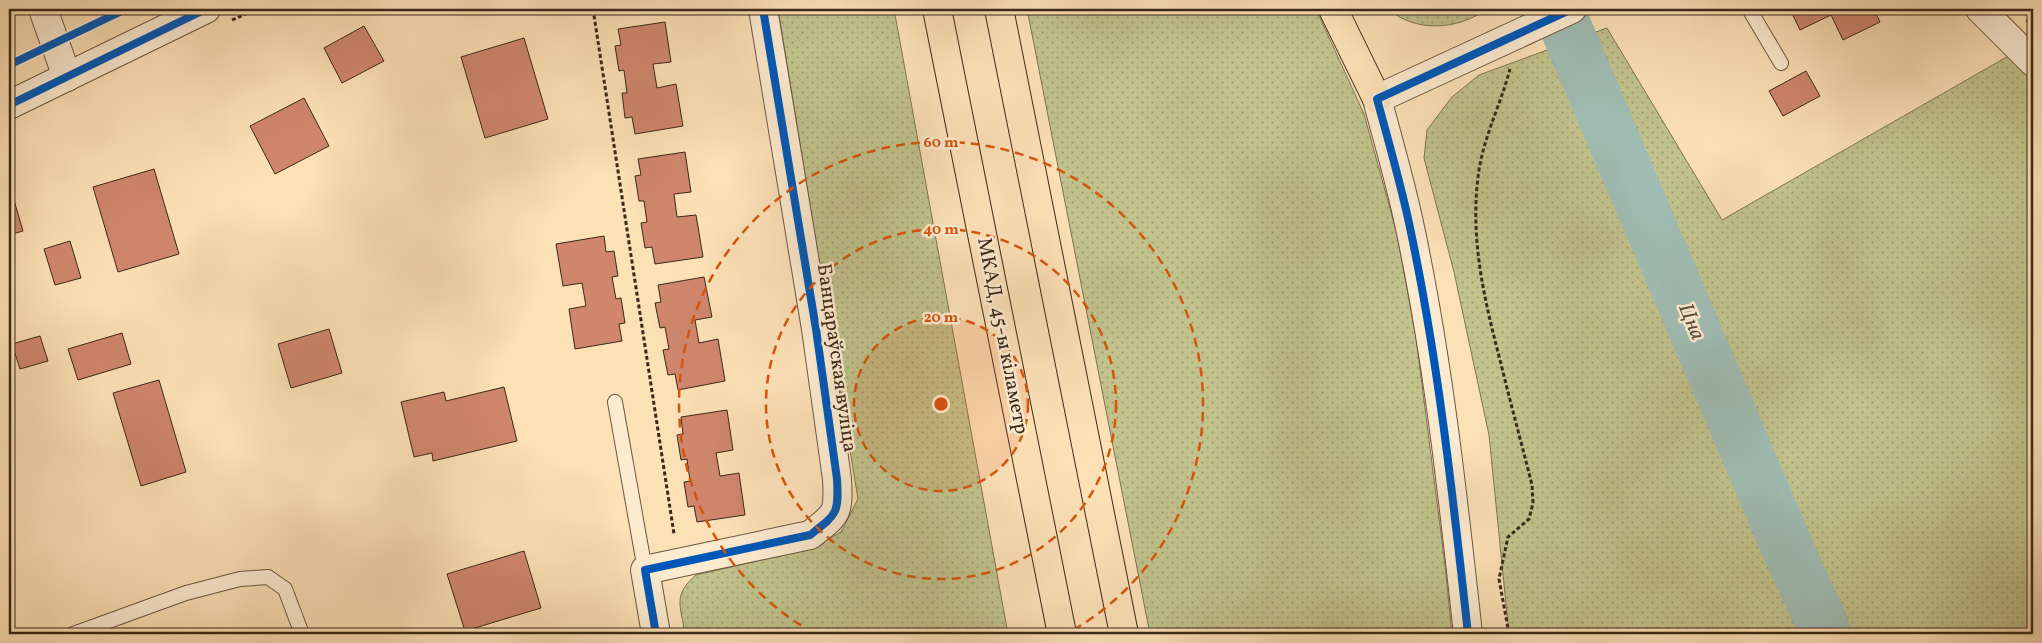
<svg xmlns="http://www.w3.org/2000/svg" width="2042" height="643" viewBox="0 0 2042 643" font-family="Vollkorn,serif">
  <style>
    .grass { fill: url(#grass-dots); stroke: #7e7553 }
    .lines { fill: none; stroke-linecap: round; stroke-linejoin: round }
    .river { stroke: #a0bcb3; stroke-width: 52 }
    .building { fill: #cf866d; stroke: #3a281a }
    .service-casing { stroke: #6a5641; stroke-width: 16 }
    .minor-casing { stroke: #6a5641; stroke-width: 30 }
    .tertiary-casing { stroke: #6a5641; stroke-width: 30 }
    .trunk-casing { stroke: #3a281a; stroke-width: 30 }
    .path { stroke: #3a281a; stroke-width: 3; stroke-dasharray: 4 2.5; stroke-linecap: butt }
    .service { stroke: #fdebd0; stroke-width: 14 }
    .minor { stroke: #fdebd0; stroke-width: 28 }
    .tertiary { stroke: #fdebd0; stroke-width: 28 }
    .trunk { stroke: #fce0b6; stroke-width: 28 }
    .cycleway-casing { stroke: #fdebd0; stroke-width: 11 }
    .cycleway { stroke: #0057b8; stroke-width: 8 }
    .ring { fill: none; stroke: #d7540d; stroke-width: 2.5; stroke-dasharray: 9 6 }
    .labels { text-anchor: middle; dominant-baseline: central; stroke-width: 5; stroke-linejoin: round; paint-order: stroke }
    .street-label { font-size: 20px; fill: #3a281a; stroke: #fdebd0 }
    .water-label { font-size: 21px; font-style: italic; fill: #544d40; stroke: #fdebd0 }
    .centre { fill: #d7540d; stroke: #fdebd0; stroke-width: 2.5 }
    .ring-label { font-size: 15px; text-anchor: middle; font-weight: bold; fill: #d7540d; stroke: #fdebd0; stroke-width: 5; stroke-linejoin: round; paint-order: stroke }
  </style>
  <defs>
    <pattern id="grass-dots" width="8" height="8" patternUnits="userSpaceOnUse" patternTransform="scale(1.25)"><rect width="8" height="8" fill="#c1c28c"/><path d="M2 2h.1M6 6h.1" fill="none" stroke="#9e9e72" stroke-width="1.8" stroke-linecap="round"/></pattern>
  </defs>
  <rect width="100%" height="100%" fill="#fce0b6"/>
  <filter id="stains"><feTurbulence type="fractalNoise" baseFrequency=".004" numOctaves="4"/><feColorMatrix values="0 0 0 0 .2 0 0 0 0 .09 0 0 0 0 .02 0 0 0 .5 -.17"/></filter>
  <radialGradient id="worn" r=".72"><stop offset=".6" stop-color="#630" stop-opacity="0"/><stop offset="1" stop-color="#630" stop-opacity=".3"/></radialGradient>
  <!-- grass -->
  <g class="grass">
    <path d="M778 9H894L1008 634H685C681 607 672 595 696 575L810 549 841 532 858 499Z"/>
    <polygon points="1027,9 1316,9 1364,114 1397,234 1416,338 1445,565 1452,634 1150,634"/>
    <path d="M1388 9H1487C1458 30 1416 33 1388 9Z"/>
    <polygon points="1607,28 1722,220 2019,50 2033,62 2033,634 1509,634 1489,435 1454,272 1424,158 1427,130 1452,97 1479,75"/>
  </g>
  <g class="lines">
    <!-- river -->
    <polyline class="river" points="1558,9 1788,549 1821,621 1825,634"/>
  </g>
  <!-- building -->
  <g class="building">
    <polygon points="1790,9 1874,9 1880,22 1843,40 1831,15 1800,30"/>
    <polygon points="2033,12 2033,27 2026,21"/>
    <polygon points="665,22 671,62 653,64 657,88 676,84 683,126 635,134 632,117 625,118 622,93 627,93 624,70 619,71 615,46 621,45 618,29"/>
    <polygon points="364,26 384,61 342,83 324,48"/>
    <polygon points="524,38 548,119 485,138 461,57"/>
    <polygon points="1806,71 1820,96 1783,116 1769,91"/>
    <polygon points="304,98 329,146 275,174 250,126"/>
    <polygon points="685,152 691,192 674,194 677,217 696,215 703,257 655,264 652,247 645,248 641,223 647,222 644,201 639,201 635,176 641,175 638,159"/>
    <polygon points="154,169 179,254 118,272 93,187"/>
    <polygon points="9,183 23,231 9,235"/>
    <polygon points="604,236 606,252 614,251 618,276 612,277 616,299 621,298 625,323 619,324 622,341 575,349 569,309 586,306 582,283 563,286 556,244"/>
    <polygon points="70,241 81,278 55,285 44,249"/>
    <polygon points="704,277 712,317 695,320 699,343 718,339 725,381 678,390 675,374 668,375 663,350 669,349 665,327 660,328 655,303 661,302 658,285"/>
    <polygon points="329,329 342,373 291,388 278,344"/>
    <polygon points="122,333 131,364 78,380 68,349"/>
    <polygon points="40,336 48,361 20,369 12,344"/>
    <polygon points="159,380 186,472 141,486 113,393"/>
    <polygon points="504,387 517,441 433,461 432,453 414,457 401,402 444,392 446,401"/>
    <polygon points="727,410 733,450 716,453 720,476 739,473 745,515 697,522 694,506 688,507 684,482 690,481 687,459 681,460 677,435 683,434 681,417"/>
    <polygon points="524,551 541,608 465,631 447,574"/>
  </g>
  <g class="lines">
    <defs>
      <g id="service">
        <polyline points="1749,9 1781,63"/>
        <polyline points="615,402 645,570"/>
        <polyline points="73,634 186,593 240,579 268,577 285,589 302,634"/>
      </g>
      <g id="minor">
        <polyline points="43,9 67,77"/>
        <polyline points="1980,9 2033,62"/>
        <polyline points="9,105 206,9"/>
        <path d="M656 634 645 570 810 535C837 514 839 514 837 479L816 329 763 9"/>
      </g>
      <path id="tertiary" d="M1468 634C1453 497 1438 358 1409 223 1400 181 1388 140 1377 99L1572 9"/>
      <g id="trunk">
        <polyline points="937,9 1062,634"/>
        <polyline points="999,9 1124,634"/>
        <polyline points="1333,9 1377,99"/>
      </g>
    </defs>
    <!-- service casing -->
    <use href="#service" class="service-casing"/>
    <!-- minor casing -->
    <use href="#minor" class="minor-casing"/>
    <!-- tertiary casing -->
    <use href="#tertiary" class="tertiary-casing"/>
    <!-- trunk casing -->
    <use href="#trunk" class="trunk-casing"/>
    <!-- path -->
    <g class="path">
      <polyline points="593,9 674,534"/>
      <polyline points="232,20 257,9"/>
      <path d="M1509 634 1499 579 1508 537 1529 519 1533 503 1532 485C1522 445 1511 405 1501 364 1485 302 1470 242 1478 177 1483 137 1500 107 1510 69"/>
    </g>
    <!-- service -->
    <use href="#service" class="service"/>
    <!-- minor -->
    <use href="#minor" class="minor"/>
    <!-- tertiary -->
    <use href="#tertiary" class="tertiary"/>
    <!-- trunk -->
    <use href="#trunk" class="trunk"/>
    <defs>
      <g id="cycleway">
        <polyline points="9,65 126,9"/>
        <polyline points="9,105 206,9"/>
        <path d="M656 634 645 570 810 535C837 514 839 514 837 479L816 329 763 9"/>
        <path d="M1468 634C1453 497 1438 358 1409 223 1400 181 1388 140 1377 99L1572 9"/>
      </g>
    </defs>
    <!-- cycleway casing -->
    <use href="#cycleway" class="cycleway-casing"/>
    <!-- cycleway -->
    <use href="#cycleway" class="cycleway"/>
  </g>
  <!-- distance rings -->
  <circle cx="941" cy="404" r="87" fill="#d7540d" fill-opacity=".12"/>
  <g class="ring">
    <circle cx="941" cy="404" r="87"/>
    <circle cx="941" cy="404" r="175"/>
    <path d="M814 633A262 262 0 1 1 1068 633"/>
  </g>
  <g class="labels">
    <!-- street labels -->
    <g class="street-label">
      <text transform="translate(1002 336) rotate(79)">МКАД, 45-ы кіламетр</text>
      <text transform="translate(836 358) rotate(82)">Банцараўская вуліца</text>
    </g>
    <!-- water labels -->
    <g class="water-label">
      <text transform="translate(1691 322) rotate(67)">Цна</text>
    </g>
  </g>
  <circle cx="941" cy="404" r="8" class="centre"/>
  <g class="ring-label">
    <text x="941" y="147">60 m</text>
    <text x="941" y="234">40 m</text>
    <text x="941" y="322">20 m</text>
  </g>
  <!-- margin -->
  <rect width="2042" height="643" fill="none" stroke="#fce0b6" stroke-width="30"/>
  <rect x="10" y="10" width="2022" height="623" fill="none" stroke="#3a281a" stroke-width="2.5"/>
  <rect x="15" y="15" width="2012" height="613" fill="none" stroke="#3a281a"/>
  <rect width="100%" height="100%" filter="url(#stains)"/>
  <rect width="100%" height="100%" fill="url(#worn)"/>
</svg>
